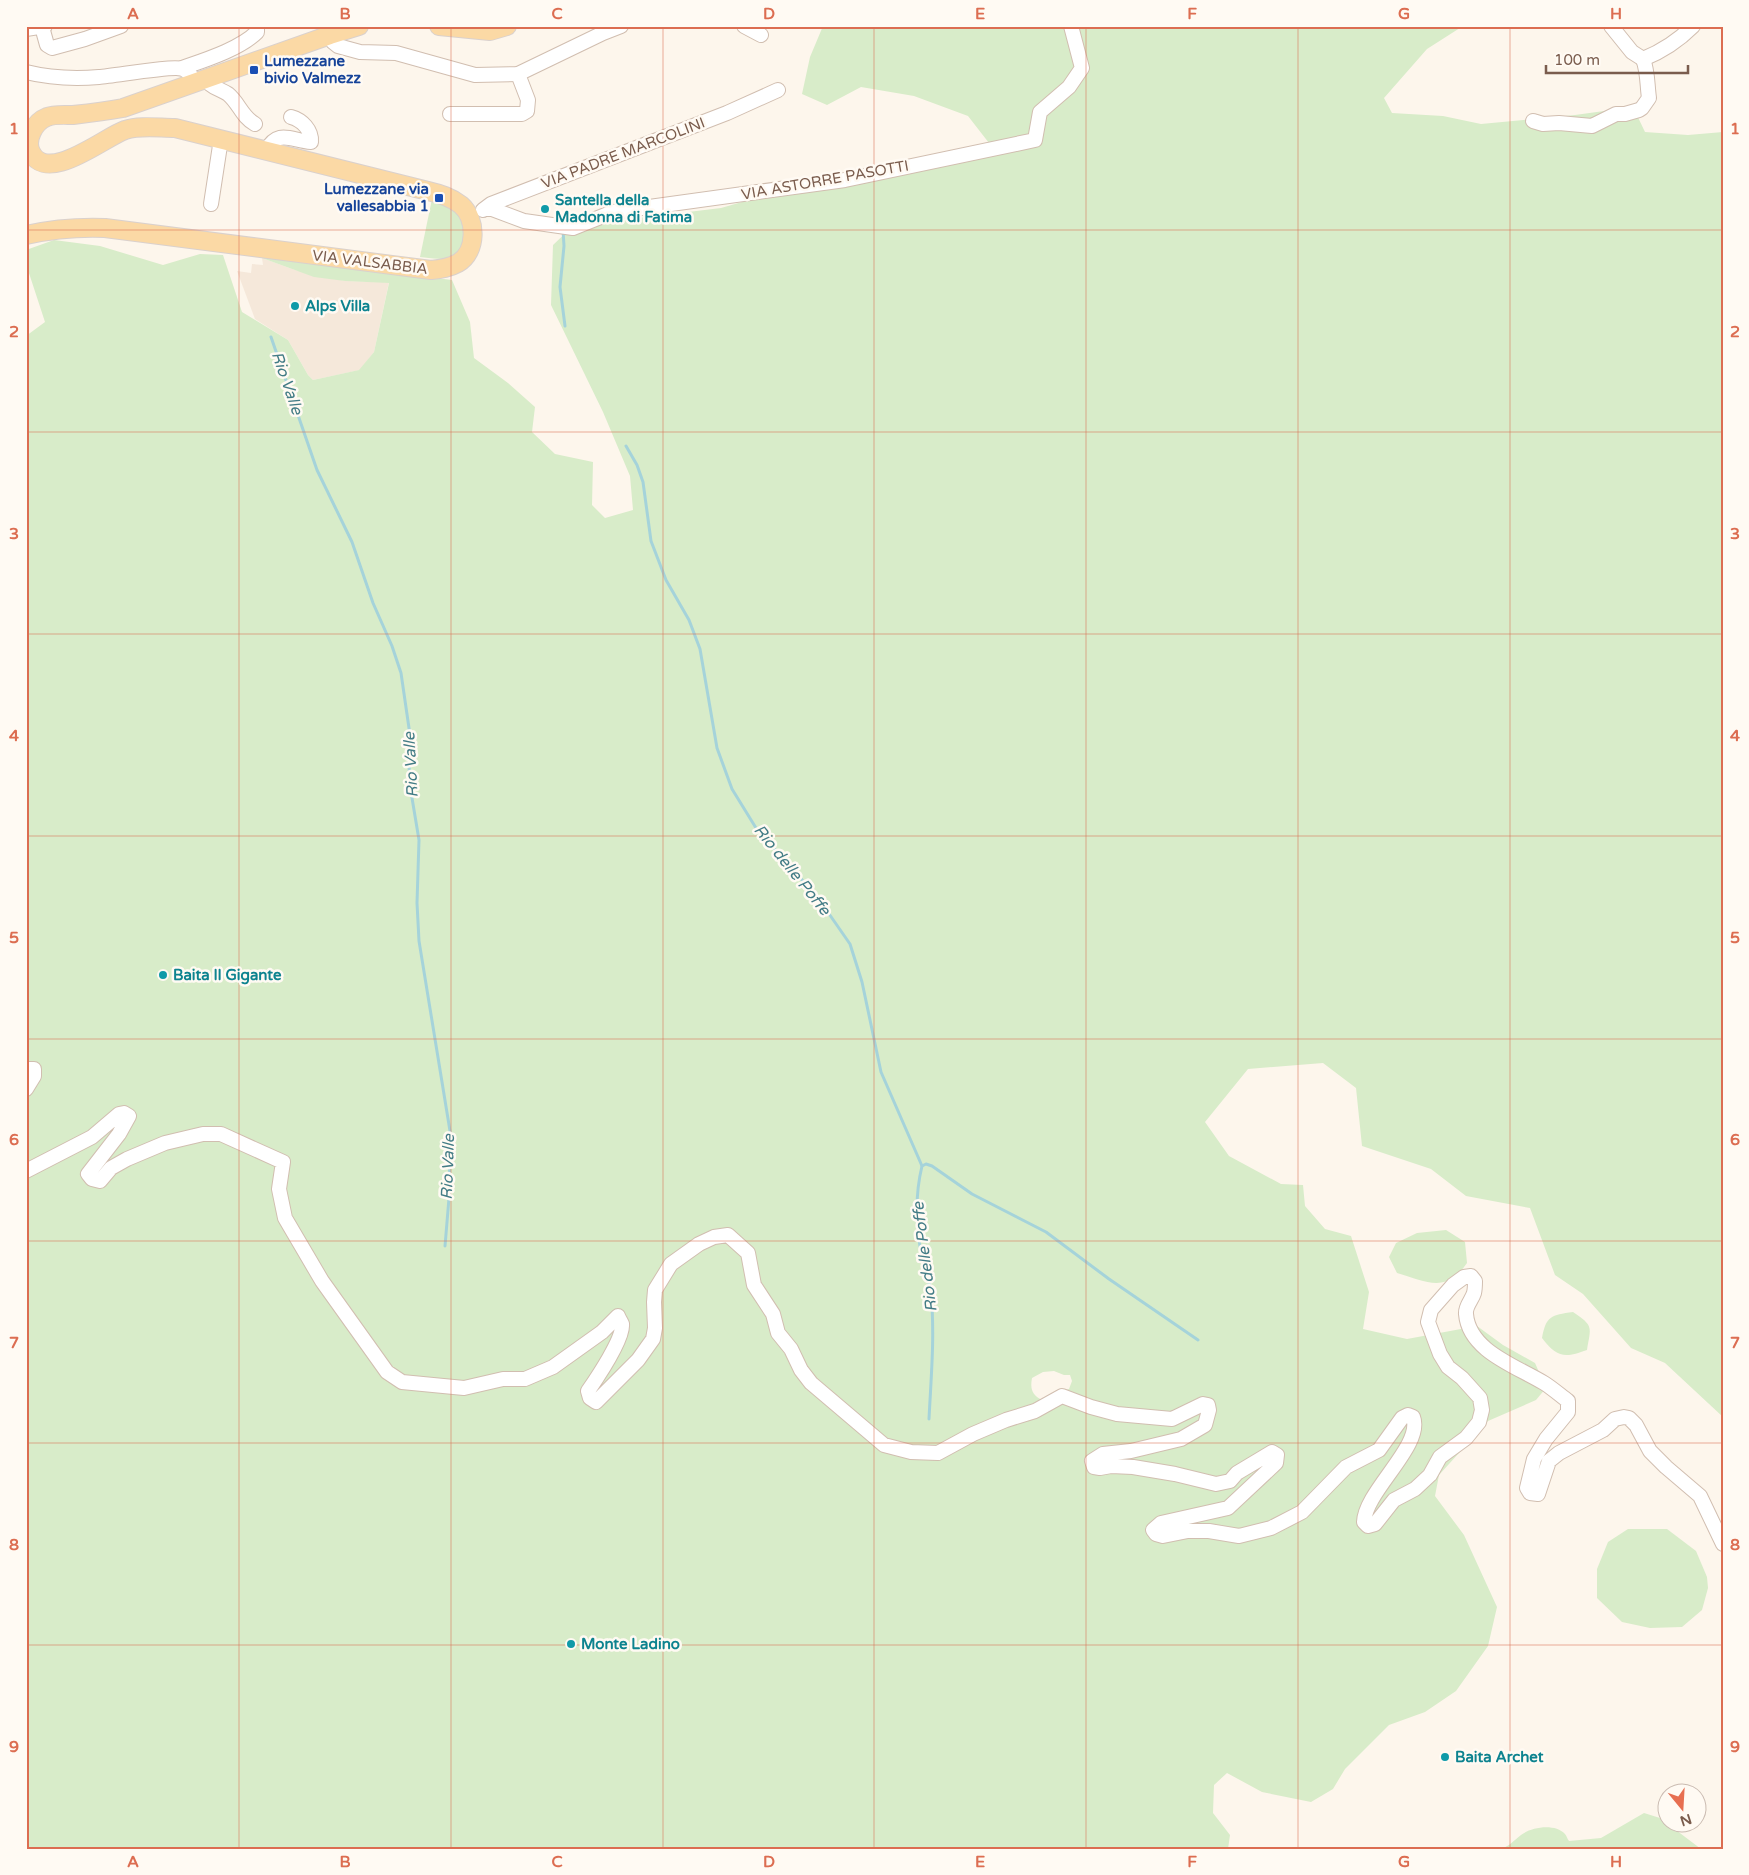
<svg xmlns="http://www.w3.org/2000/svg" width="1749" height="1875" viewBox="0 0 1749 1875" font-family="'Varela Round',sans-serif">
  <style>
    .residential { fill: #f5e8da }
    .green { fill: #d8ecc9; fill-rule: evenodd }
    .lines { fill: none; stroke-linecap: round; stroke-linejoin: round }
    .stream { stroke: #a5d3da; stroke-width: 3 }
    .minor-casing { stroke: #d1beb0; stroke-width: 16 }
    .major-casing { stroke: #dad1cd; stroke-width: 20 }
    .minor { stroke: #fff; stroke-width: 14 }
    .major { stroke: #fbd9a5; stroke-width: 18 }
    .grid { fill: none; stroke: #dc6d51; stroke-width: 1; stroke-opacity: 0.55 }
    .transit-dot { fill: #1a4fb4; stroke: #fffaf3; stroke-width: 2 }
    .culture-dot { fill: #0f9aa8; stroke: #fffaf3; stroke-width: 2 }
    .labels { text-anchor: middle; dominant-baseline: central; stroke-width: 5; stroke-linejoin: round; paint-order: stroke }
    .transit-label { font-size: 15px; font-weight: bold; fill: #164399; stroke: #fffaf3; text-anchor: start }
    .street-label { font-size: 15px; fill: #7a5c4d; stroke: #fffaf3 }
    .culture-label { font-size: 15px; font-weight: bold; fill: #0d838f; stroke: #fffaf3; text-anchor: start }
    .water-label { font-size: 16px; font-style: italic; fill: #437c86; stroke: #fffaf3 }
    .neatline { fill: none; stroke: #dc6d51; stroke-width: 2 }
    .grid-label { font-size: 16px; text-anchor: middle; font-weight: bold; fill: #dc6d51 }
  </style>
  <rect width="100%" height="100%" fill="#fdf6ec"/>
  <!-- residential -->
  <polygon class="residential" points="262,258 295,270 345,281 389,282 374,352 360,370 313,380 308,375 288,340 255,319 237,271 251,273 252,264 263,265"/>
  <!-- green -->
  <g class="green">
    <path d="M823 26H1463L1427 49 1384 98 1392 113 1443 116 1481 124 1575 115 1633 107 1645 132 1688 135 1723 132V1417L1665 1363 1631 1348 1583 1294 1555 1275 1530 1208 1466 1196 1431 1169 1362 1146 1356 1088 1323 1063 1248 1069 1205 1122 1229 1156 1281 1184 1303 1185 1305 1206 1325 1229 1351 1236 1369 1292 1363 1329 1407 1339 1477 1326 1503 1345 1535 1363 1546 1388 1536 1400 1488 1421 1439 1475 1435 1496 1464 1535 1497 1607 1488 1646 1456 1691 1425 1712 1389 1725 1345 1769 1333 1789 1311 1802 1262 1792 1227 1773 1214 1785 1213 1813 1230 1835 1228 1849H26V336L45 322 26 264V250L54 240 100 246 163 265 200 254 223 255 242 312 288 340 308 375 313 380 359 370 374 352 389 283 345 281 314 277 262 258H277L452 280 470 322 474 358 508 383 535 407 532 432 555 454 593 462 592 505 605 518 633 510 630 476 603 412 551 305 553 245 573 226 721 208 799 186 989 143 968 116 914 96 861 87 827 105 802 94 810 57ZM1054 1371 1064 1375H1070L1072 1381 1069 1389 1057 1392 1042 1400C1032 1395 1030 1389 1032 1378L1043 1372Z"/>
    <path d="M432 199C438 201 449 204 454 208 468 221 469 247 451 256 441 261 430 258 420 257Z"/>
    <path d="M1446 1230 1465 1242 1467 1263C1445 1294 1428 1282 1397 1273L1389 1257 1396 1243 1417 1233Z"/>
    <path d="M1573 1312C1594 1326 1591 1327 1587 1350 1565 1358 1557 1358 1542 1338 1546 1316 1551 1315 1573 1312Z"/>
    <polygon points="1628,1529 1667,1529 1696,1551 1707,1577 1708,1588 1702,1610 1682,1627 1650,1628 1622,1622 1597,1598 1597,1569 1608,1542"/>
    <path d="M1644 1813 1660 1818 1701 1849H1501C1511 1845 1513 1841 1521 1835 1531 1827 1555 1823 1565 1834 1567 1836 1567 1839 1569 1841L1601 1838Z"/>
  </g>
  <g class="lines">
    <!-- stream -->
    <g class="stream">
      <polyline points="563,230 564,246 560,287 565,326"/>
      <polyline points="271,337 317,470 352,542 373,603 392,646 401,673 410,735 409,780 419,840 417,903 419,941 450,1131 449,1198 445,1246"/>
      <path d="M626 446 637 465 643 482 651 541 666 580 689 620 700 649 717 748 732 789 756 828 818 898 850 944 862 982 881 1072 922 1166C915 1195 916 1228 922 1257 924 1269 930 1281 931 1294 935 1335 931 1378 929 1419"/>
      <polyline points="922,1166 926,1164 932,1166 972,1194 1046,1232 1109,1279 1198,1340"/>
    </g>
    <defs>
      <g id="minor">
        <polyline points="744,26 761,35"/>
        <path d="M1611 26 1632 52 1643 59C1663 51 1678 41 1693 26"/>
        <polyline points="42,27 47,45 52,48 85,39 121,26"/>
        <polyline points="26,29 45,26"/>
        <polyline points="330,35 333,42 338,46 360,52 396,53 475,75 518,74 603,33 621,26"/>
        <path d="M182 68C205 60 240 49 257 32V26"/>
        <path d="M26 72C50 78 74 79 99 77 115 76 173 65 183 69 190 72 192 77 195 83"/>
        <path d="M208 78 210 84C216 89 222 90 228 94 239 103 242 117 255 124"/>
        <polyline points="450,114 522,114 527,111 528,100 518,74"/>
        <path d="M1533 121 1543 124 1559 123 1592 126 1616 114H1625L1639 110 1642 108 1649 98C1647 84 1648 72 1643 59"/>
        <path d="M266 151C278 128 292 141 311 142 312 130 302 120 291 117"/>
        <polyline points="211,204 221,139"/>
        <polyline points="486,209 492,209 524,221 573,228 613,212 845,180 1035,140 1040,112 1069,87 1082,68 1071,26"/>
        <polyline points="483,210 491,204 727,113 778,90"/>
        <polyline points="26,1069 34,1069 34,1076 26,1089"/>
        <path d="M26 1171 92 1137 119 1114 124 1113 129 1116 119 1134 88 1174 92 1179 100 1181 111 1168 127 1159 165 1143 203 1134H221L283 1162 279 1189 285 1218 322 1281 387 1372 402 1382 464 1388 503 1379H525L553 1367 602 1332 618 1316C619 1319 621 1321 622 1324 624 1338 597 1378 588 1391L590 1398 596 1402 638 1360 653 1339 655 1328 654 1302 655 1290 671 1264 699 1244 714 1237 728 1235 748 1253 754 1285 773 1314 778 1333 791 1349 801 1370 811 1383 884 1445 911 1452 938 1453 973 1434 1006 1420 1035 1411 1062 1396 1091 1407 1117 1414 1172 1419 1203 1404 1208 1405 1209 1410 1205 1425 1181 1439 1131 1451 1103 1454 1092 1461 1094 1467 1100 1468 1111 1466 1133 1467 1175 1474 1216 1484 1230 1481 1237 1473 1272 1452 1277 1455 1276 1463 1228 1508 1161 1523 1153 1530 1156 1534 1163 1536 1188 1531H1209L1239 1536 1271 1528 1302 1512 1346 1467 1379 1450 1402 1418 1408 1415 1413 1417C1424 1445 1365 1491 1364 1522L1368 1526 1375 1524 1394 1500 1415 1489 1430 1475 1440 1457 1466 1438 1479 1422 1482 1410 1480 1398 1462 1378 1448 1367 1440 1354 1428 1322 1431 1310 1453 1285 1464 1277 1471 1276 1475 1281C1475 1285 1475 1289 1474 1293 1472 1300 1465 1306 1466 1314 1469 1351 1516 1366 1544 1383 1552 1388 1560 1395 1568 1401V1412L1546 1439 1534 1459 1527 1488 1530 1493 1538 1494 1549 1461 1559 1453 1603 1430 1615 1419 1624 1417 1629 1418 1636 1425 1650 1451 1666 1467 1700 1496 1723 1544"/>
      </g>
      <g id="major">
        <polyline points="439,26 490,31 507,26"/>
        <path d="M26 235C53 229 78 227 105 228L431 270C441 269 449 268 458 263 477 252 477 219 461 205 451 197 440 194 428 191L175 128C159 128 140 125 125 130 103 138 47 185 31 152 25 140 34 122 47 117 54 114 65 115 73 115 90 113 106 111 123 108L330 35 359 26"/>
      </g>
    </defs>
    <!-- minor casing -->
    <use href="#minor" class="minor-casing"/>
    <!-- major casing -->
    <use href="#major" class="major-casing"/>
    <!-- minor -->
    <use href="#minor" class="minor"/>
    <!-- major -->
    <use href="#major" class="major"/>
  </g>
  <!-- grid -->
  <path class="grid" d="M239 26V1849M451 26V1849M663 26V1849M874 26V1849M1086 26V1849M1298 26V1849M1510 26V1849M26 230H1723M26 432H1723M26 634H1723M26 836H1723M26 1039H1723M26 1241H1723M26 1443H1723M26 1645H1723"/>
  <!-- markers -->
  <g class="transit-dot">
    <rect x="249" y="65" width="10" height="10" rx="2.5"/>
    <rect x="434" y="193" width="10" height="10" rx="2.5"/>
  </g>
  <g class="culture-dot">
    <circle cx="545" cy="209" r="5"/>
    <circle cx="295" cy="306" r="5"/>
    <circle cx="163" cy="975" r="5"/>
    <circle cx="571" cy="1644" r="5"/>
    <circle cx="1445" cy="1757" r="5"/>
  </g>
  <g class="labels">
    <!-- transit labels -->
    <g class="transit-label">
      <text x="264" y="61">Lumezzane<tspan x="264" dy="17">bivio Valmezz</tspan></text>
      <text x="429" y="189" text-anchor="end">Lumezzane via<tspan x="429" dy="17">vallesabbia 1</tspan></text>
    </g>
    <!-- street labels -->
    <g class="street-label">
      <text transform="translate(623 153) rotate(-21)">VIA PADRE MARCOLINI</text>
      <text transform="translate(825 180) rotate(-10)">VIA ASTORRE PASOTTI</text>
      <text transform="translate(370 262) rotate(7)">VIA VALSABBIA</text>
    </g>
    <!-- culture labels -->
    <g class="culture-label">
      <text x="555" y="200">Santella della<tspan x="555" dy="17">Madonna di Fatima</tspan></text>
      <text x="305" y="306">Alps Villa</text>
      <text x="173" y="975">Baita Il Gigante</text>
      <text x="581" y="1644">Monte Ladino</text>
      <text x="1455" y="1757">Baita Archet</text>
    </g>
    <!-- water labels -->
    <g class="water-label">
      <text transform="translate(287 383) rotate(71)">Rio Valle</text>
      <text transform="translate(411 765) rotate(-93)">Rio Valle</text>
      <text transform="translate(792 870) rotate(51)">Rio delle Poffe</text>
      <text transform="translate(448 1167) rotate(-88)">Rio Valle</text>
      <text transform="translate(925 1257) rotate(-97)">Rio delle Poffe</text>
    </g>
  </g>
  <!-- border -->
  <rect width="1749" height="1875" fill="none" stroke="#fffaf3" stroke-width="55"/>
  <!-- north arrow -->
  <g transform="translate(1682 1808) rotate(162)"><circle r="24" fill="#fffaf3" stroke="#cabbb1"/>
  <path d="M0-4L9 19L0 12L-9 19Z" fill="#e76f51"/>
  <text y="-8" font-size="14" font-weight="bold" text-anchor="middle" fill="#7a5c4d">N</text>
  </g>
  <!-- scale -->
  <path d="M1546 65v8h142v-8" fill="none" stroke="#7a5c4d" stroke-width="2.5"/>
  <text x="1554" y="65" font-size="15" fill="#7a5c4d" stroke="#fffaf3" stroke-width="4" paint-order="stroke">100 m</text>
  <rect x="28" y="28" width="1694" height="1820" class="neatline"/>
  <g class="grid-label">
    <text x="133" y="19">A</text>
    <text x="345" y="19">B</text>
    <text x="557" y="19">C</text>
    <text x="769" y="19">D</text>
    <text x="980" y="19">E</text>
    <text x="1192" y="19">F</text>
    <text x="1404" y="19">G</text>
    <text x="1616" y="19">H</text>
    <text x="14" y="134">1</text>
    <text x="1735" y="134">1</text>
    <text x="14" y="337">2</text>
    <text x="1735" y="337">2</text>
    <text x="14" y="539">3</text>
    <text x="1735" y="539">3</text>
    <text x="14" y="741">4</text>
    <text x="1735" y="741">4</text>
    <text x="14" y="943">5</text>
    <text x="1735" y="943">5</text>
    <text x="14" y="1145">6</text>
    <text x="1735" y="1145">6</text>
    <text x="14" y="1348">7</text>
    <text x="1735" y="1348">7</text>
    <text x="14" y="1550">8</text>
    <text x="1735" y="1550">8</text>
    <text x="14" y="1752">9</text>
    <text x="1735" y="1752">9</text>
    <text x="133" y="1867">A</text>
    <text x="345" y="1867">B</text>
    <text x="557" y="1867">C</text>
    <text x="769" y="1867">D</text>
    <text x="980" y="1867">E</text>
    <text x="1192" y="1867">F</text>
    <text x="1404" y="1867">G</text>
    <text x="1616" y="1867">H</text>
  </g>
</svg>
